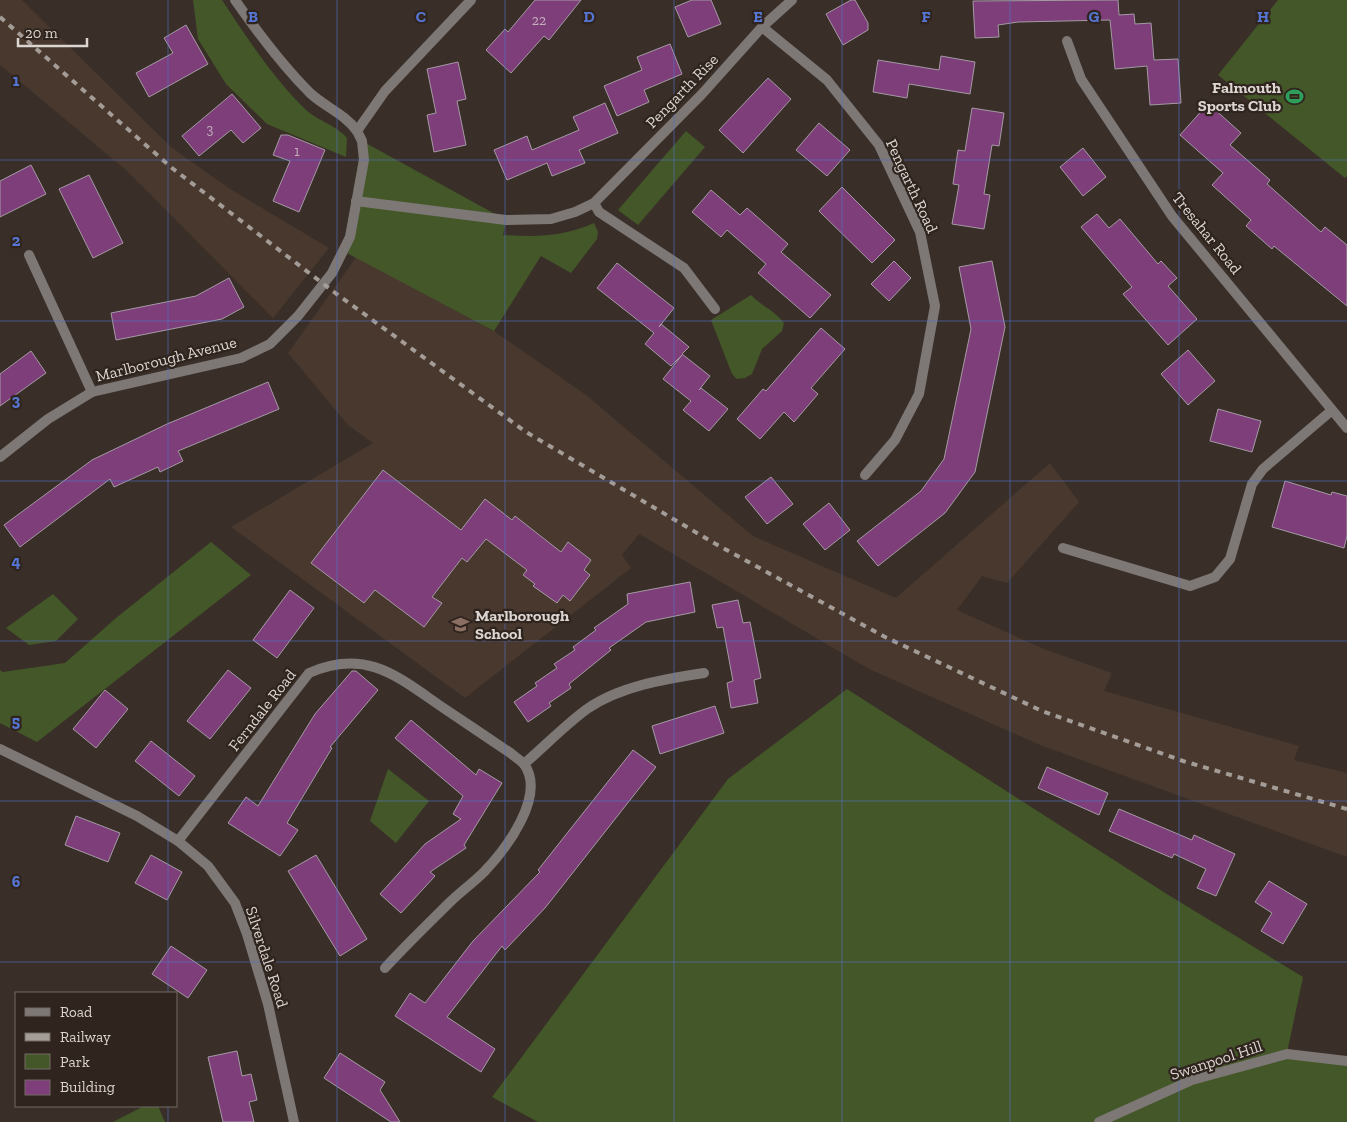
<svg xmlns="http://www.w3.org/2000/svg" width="1347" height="1122" viewBox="0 0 1347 1122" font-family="'Zilla Slab',serif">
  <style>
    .built { fill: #48382e }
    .green { fill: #435728 }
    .building { fill: #7d3e7a; stroke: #a59aa4 }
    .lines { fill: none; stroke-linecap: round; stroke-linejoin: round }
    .minor { stroke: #7d7775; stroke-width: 10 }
    .tertiary { stroke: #7d7775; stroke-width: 10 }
    .rail { stroke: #a49c97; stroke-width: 4; stroke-dasharray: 6 6; stroke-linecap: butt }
    .grid { fill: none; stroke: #5676d6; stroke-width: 1; stroke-opacity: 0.55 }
    .labels { text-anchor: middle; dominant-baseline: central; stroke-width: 4.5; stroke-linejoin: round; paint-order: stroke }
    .number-label { font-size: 14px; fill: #c4afbb }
    .poi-label { font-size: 16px; font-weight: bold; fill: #dcd5d1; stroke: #2f251e; text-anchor: end }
    .street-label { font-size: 16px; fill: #dcd5d1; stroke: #2f251e }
    .grid-label { font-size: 16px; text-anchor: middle; font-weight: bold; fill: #5676d6; stroke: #2f251e; stroke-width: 4.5; stroke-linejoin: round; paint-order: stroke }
  </style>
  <rect width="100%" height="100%" fill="#392f28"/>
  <!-- built -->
  <g class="built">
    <polygon points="0,0 22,0 171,147 230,189 329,248 273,318 127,171 0,65"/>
    <polygon points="357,256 494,331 586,395 753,536 896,598 1050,463 1079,502 1007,583 982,576 957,610 1044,649 1112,673 1104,691 1299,746 1294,760 1347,773 1347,857 1040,745 869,669 639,534 622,555 631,568 465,698 231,527 373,443 348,425 288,353"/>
  </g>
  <!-- green -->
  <g class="green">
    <path d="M193 0H222C247 38 273 78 306 110 318 121 336 125 347 138L346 157 267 124 226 84 198 39Z"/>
    <polygon points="1278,0 1347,0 1347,176 1345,178 1218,75"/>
    <polygon points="686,131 705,147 638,225 618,210"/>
    <path d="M362 141 506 220 503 235C536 237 563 237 594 223L598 232 597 239 571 273 541 256 494 331 343 251Z"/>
    <path d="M751 295C762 306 775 311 784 323L782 331 762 349 752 374 745 378 737 379 732 374 711 320Z"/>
    <polygon points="211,542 251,575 37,742 0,723 0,670 3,672 65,663 116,618"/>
    <polygon points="53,594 78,619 56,641 29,645 6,628"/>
    <polygon points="847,689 1170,896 1303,977 1287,1053 1347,1063 1347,1122 538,1122 492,1097 728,779"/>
    <polygon points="388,769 429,801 396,843 370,821"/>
    <polygon points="144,1106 158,1106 165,1122 113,1122"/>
  </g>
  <!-- building -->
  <g class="building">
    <polygon points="535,0 581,0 549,40 544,36 511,73 486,50 505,29 508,32"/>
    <polygon points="692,0 711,0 721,24 688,37 675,7"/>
    <polygon points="851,0 855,0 868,23 868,30 843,45 826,14"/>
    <polygon points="1118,0 1119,15 1134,14 1135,24 1151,23 1154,60 1178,59 1181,103 1150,105 1147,66 1115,69 1110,20 1018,22 998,25 999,37 975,38 973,1"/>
    <polygon points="186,25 208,64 149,97 136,73 173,53 164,38"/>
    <polygon points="670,44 682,74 644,90 649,102 617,116 604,86 642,70 637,57"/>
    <polygon points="941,56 975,62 970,94 909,84 907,98 873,92 878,60 939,70"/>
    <polygon points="458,62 466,99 457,101 466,145 434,152 427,115 436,113 427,69"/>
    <polygon points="768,78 791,99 743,153 719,130"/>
    <polygon points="232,94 261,128 243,143 231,130 199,156 182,136"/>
    <polygon points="605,103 618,133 579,150 585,163 552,176 547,163 507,180 494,150 527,136 532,150 579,130 573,117"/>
    <polygon points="1205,107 1212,107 1241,133 1230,145 1270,180 1267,184 1321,232 1325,227 1347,245 1347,306 1274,246 1272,249 1246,226 1251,220 1212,185 1223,173 1180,135"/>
    <polygon points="972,108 1004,113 999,146 992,145 984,194 990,195 984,229 952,224 959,185 953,184 958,150 965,151"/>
    <polygon points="819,123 850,150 827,176 796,150"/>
    <polygon points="281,135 288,135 325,150 299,212 273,201 290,161 273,155"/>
    <polygon points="1083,148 1106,177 1083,196 1060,167"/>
    <polygon points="31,165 46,194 0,217 0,181"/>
    <polygon points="89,175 123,243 93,258 59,189"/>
    <polygon points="842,187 895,240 872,263 819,211"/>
    <polygon points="711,190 740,215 747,208 788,244 781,252 831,295 810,318 758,273 766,264 727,230 721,237 692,212"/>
    <polygon points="1097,214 1109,228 1120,219 1158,264 1161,261 1177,278 1168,286 1197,319 1168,345 1123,294 1132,287 1081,227"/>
    <polygon points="894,261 911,278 889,301 871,284"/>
    <polygon points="992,261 1005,327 975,472 945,513 878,566 857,541 921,491 944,459 971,329 959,267"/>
    <polygon points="617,263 674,308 659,327 661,324 689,347 682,354 710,376 699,390 701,388 728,409 709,431 683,410 691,401 663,379 682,355 671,366 645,344 654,333 597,288"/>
    <polygon points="229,278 244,307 222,319 116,340 111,313 196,296"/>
    <polygon points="821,328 845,349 811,388 818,394 794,422 784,412 760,439 737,419 763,389 766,391"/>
    <polygon points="1188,350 1215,381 1188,405 1161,374"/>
    <polygon points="31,351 46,373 0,406 0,374"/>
    <polygon points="268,382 279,409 178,451 183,461 160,472 158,467 114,487 110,479 20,547 4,525 92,460 167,424"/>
    <polygon points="1218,409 1261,421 1252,452 1210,441"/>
    <polygon points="383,470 461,530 485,499 512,520 515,516 561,552 568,542 591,560 584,570 590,575 570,601 563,595 557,603 533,586 535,584 523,575 527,570 486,539 467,562 462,558 432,597 442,603 424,627 375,590 364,603 311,563"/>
    <polygon points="771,477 793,504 767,524 745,497"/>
    <polygon points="1285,481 1331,495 1332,492 1347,496 1347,536 1344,548 1272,527"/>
    <polygon points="829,503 850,530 825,550 803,524"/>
    <polygon points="690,582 695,612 646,622 609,648 611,650 569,684 571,688 549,703 551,706 528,722 514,702 537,686 535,683 557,668 554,664 575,650 573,647 596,630 594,628 628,604 627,594"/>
    <polygon points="290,590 314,608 277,658 253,640"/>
    <polygon points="738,600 743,623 750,622 761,678 754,680 758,703 731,708 727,683 733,681 723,627 717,628 712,605"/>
    <polygon points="228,670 251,688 210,739 187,721"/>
    <polygon points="352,671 356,671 378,690 330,747 332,748 287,823 298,830 280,856 228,823 246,797 258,806 315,714"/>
    <polygon points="105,690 128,709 96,748 73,729"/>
    <polygon points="715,706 724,733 660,754 652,726"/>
    <polygon points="411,720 476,775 479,769 502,783 464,845 466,848 430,872 435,876 401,913 380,894 425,844 461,819 453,814 463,796 395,738"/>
    <polygon points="151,741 195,776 179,796 135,761"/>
    <polygon points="633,750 656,767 545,908 505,950 502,946 447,1017 495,1049 481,1072 395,1016 410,993 425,1003 473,941 540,872 538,870"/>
    <polygon points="1047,767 1108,793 1099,815 1038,788"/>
    <polygon points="1119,809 1192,840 1194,835 1235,854 1216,896 1197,888 1206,869 1174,854 1172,858 1109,831"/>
    <polygon points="76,816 120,833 108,862 65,845"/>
    <polygon points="151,855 182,872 167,900 135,883"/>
    <polygon points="316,855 367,939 340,956 288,871"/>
    <polygon points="1269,881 1307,904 1283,944 1261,931 1272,913 1255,902"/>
    <polygon points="171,946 207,970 188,998 152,974"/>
    <polygon points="237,1051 242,1076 251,1074 257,1100 249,1102 254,1122 223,1122 208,1057"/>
    <polygon points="340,1053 385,1082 380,1090 400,1122 391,1122 324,1078"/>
  </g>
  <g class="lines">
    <!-- minor -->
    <g class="minor">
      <path d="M235 0C258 33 281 64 310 93 325 107 345 114 357 131"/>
      <polyline points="762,27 827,80 879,145 920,232 935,306 919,394 895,440 865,475"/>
      <polyline points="1067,41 1081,79 1172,216 1347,428"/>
      <polyline points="356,201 506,220 551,219 575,212 594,203 702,94 762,27 792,0"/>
      <polyline points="594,203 599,212 684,268 715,309"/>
      <polyline points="29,255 92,392"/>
      <polyline points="0,457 48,419 92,392 241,358 270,344 298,316 332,273 350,237 364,160 362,141 357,131 385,91 471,0"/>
      <polyline points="1063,548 1190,586 1215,577 1230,559 1252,484 1263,469 1331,411"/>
      <polyline points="0,749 137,816 178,841 208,866 235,903 247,934 268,1004 294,1122"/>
      <path d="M524 764C545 746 565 725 587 709 620 686 665 679 704 673"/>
      <path d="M178 841 309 673C366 648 397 676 442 707 464 722 487 737 509 752 514 756 520 760 524 764 547 796 505 850 484 872 473 883 460 892 449 903 428 924 405 946 385 968"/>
    </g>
    <!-- tertiary -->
    <polyline class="tertiary" points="1099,1122 1192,1080 1287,1054 1347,1061"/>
    <!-- rail -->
    <polyline class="rail" points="0,17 172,168 334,292 526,432 714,543 885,637 1042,711 1183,761 1347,809"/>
  </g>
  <!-- grid -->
  <path class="grid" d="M168 0V993M337 0V1122M505 0V1122M674 0V1122M842 0V1122M1010 0V1122M1179 0V1122M0 160H1347M0 321H1347M0 481H1347M0 641H1347M0 801H1347M0 962H1347M168 1106V1122"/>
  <!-- icons -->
  <defs>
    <symbol id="stadium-bare" viewBox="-9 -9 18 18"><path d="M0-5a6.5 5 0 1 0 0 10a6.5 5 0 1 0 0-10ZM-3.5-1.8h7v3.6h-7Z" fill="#2e9e5b" stroke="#2f251e" stroke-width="2.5" paint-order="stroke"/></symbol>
    <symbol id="school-bare" viewBox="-9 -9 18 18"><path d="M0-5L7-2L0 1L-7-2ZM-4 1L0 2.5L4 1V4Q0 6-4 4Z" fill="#8d6e63" stroke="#2f251e" stroke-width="2.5" paint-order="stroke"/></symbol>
  </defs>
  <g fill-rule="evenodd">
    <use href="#stadium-bare" x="1282" y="84" width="25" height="25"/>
    <use href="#school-bare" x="448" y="612" width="25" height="25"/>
  </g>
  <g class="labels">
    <!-- number labels -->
    <g class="number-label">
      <text x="539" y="20">22</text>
      <text x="210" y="129">3</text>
      <text x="297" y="151">1</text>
    </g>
    <!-- poi labels -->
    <g class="poi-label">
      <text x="1281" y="87">Falmouth<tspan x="1281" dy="18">Sports Club</tspan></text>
      <text x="475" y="615" text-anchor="start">Marlborough<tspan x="475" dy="18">School</tspan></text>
    </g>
    <!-- street labels -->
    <g class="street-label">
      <text transform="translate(682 91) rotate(-46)">Pengarth Rise</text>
      <text transform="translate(912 186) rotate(65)">Pengarth Road</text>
      <text transform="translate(1207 233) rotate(51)">Tresahar Road</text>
      <text transform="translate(166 359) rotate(-14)">Marlborough Avenue</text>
      <text transform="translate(262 710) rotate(-52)">Ferndale Road</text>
      <text transform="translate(267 957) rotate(72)">Silverdale Road</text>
      <text transform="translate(1216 1060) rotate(-18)">Swanpool Hill</text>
    </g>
  </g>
  <g class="grid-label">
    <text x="253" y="22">B</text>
    <text x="421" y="22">C</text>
    <text x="589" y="22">D</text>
    <text x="758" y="22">E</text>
    <text x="926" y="22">F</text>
    <text x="1094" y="22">G</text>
    <text x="1263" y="22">H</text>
    <text x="16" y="86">1</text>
    <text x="16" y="246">2</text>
    <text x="16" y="406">3</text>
    <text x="16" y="567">4</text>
    <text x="16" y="727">5</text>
    <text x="16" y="887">6</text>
  </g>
  <!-- legend -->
  <rect x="15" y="992" width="162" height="115" fill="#2f251e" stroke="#746b66"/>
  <rect x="25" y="1008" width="25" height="8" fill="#7d7775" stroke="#746b66"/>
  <text x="60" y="1017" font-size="15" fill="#dcd5d1">Road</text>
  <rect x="25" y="1033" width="25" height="8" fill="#a49c97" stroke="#746b66"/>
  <text x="60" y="1042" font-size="15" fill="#dcd5d1">Railway</text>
  <rect x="25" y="1054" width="25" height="15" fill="#435728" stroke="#746b66"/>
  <text x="60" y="1067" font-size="15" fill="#dcd5d1">Park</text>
  <rect x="25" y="1080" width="25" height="15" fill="#7d3e7a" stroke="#746b66"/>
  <text x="60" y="1092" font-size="15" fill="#dcd5d1">Building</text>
  <!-- scale -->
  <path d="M18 38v8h69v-8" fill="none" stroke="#dcd5d1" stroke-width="2.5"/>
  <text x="25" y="38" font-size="15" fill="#dcd5d1" stroke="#2f251e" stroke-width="4" paint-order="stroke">20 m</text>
</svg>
